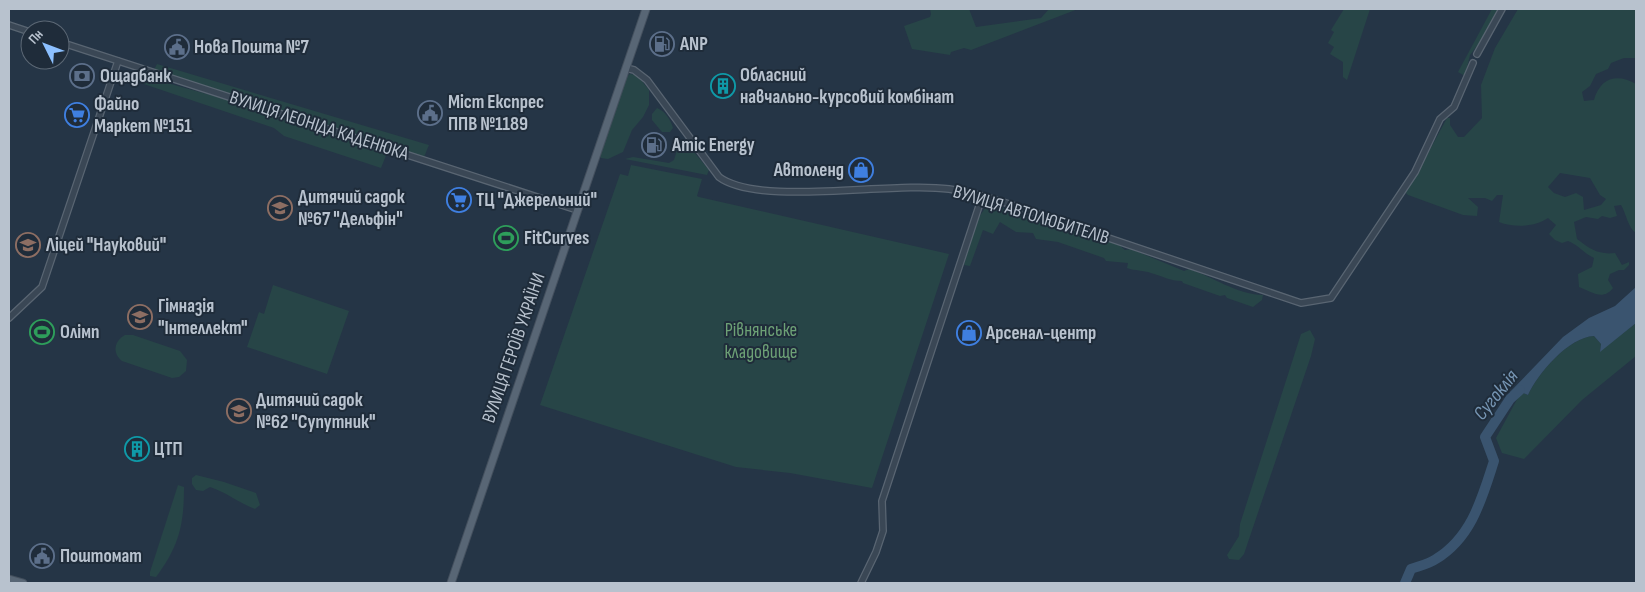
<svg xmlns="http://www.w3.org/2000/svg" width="1645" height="592" viewBox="0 0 1645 592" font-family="'Sofia Sans Condensed',sans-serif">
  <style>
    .green { fill: #274547; fill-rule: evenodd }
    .water { fill: #3a546f }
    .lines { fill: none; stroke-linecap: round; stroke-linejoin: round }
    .river { stroke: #3a546f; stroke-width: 10 }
    .minor-casing { stroke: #596572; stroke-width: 8 }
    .major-casing { stroke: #44505e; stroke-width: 9 }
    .minor { stroke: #3a4755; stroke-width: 5.5 }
    .major { stroke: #586675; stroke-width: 7 }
    .labels { text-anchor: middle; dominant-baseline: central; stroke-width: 4; stroke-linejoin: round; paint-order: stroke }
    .poi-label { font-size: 19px; font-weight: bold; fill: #b8c2ce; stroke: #1f2c3a; text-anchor: start }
    .street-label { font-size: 19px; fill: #b8c2ce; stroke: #1f2c3a }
    .park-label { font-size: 19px; fill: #6da176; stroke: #1f2c3a }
    .water-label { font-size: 20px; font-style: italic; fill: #7695b3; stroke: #1f2c3a }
  </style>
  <rect width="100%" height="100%" fill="#253546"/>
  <!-- green -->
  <g class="green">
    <polygon points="930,9 969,9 976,27 1041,18 1049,9 1078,9 971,50 964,48 951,52 950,55 912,49 904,26 930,17 931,14"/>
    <polygon points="1344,9 1370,9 1347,80 1343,77 1343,62 1330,54 1334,47 1328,43 1334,32 1331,30"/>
    <polygon points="1492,9 1499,9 1487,33 1470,55 1465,76 1458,72"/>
    <path d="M1518 9H1636V58H1624L1611 63 1608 69 1596 74 1590 86 1582 92 1584 101 1594 100C1600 78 1617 73 1636 84V233C1628 228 1626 213 1621 205L1614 206 1617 216 1610 218 1602 216 1598 219 1586 217 1574 222 1577 239C1590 249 1599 255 1615 253L1622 265 1629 262V265L1624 270H1619L1610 274 1608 280 1613 288C1603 301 1592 292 1579 287L1578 274 1592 267 1594 258C1583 253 1579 245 1568 241L1562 243 1555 240 1549 234 1556 225 1548 218C1535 227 1514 228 1499 222L1503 195H1497L1492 201 1485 198H1468L1478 207 1477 216 1463 215 1408 195 1405 192 1414 179 1447 118H1450V125L1458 137H1464L1482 118 1481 85 1495 48ZM1560 173 1590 178 1600 195 1606 199 1601 205 1584 210 1583 197 1576 193 1565 197 1554 193 1548 187Z"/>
    <polygon points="157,64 429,145 424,157 154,70"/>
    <polygon points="630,74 637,75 649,90 649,105 643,117 632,130 623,152 608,159 601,158 600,155 626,77"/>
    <polygon points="143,78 160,81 225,99 387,153 381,168 284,136 274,128 132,80 140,81"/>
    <path d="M657 108C665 111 671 120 673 128L670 132H662L652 120V114Z"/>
    <polygon points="687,144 709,170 707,175 625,159 633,157 669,163 674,160 678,147"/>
    <polygon points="631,165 702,179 697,196 699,197 949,254 872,488 790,473 736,467 540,405 620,174 628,176"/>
    <path d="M989 204 1031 216 1037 222 1042 223 1048 221 1119 245 1125 250 1131 249 1184 271 1189 269C1213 277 1236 294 1263 295L1262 300 1253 307 1227 298 1225 295 1220 296 1183 283 1182 281C1170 281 1162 276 1151 273 1143 270 1135 271 1127 268L1128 263 1106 261 1104 258 1058 242 1036 239 1033 233 1016 232 1000 222 993 234 983 230 970 266 964 265C970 245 974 218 989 204Z"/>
    <polygon points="273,285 349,311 327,374 247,347 259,312 264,314"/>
    <path d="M1636 323V356L1582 400 1524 459 1502 453 1496 438 1521 392 1528 395C1538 373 1569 337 1594 336L1601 344 1600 351Z"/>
    <polygon points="1310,330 1315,339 1311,356 1244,554 1239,560 1229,559 1227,555 1239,536 1240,524 1301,334"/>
    <path d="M125 335H133L180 351 187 360 186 371 179 377 172 378 122 361C112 353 114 341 125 335Z"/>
    <path d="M196 475 224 482 256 493 260 505 255 509C239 503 226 492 210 487L203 491 196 490 192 484V478Z"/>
    <path d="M178 485 184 487C184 525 179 546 156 577L150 576V572Z"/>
  </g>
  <!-- water -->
  <path class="water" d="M1636 287V323L1600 352 1601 344 1594 336C1569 337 1538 373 1528 395L1521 392 1514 401 1510 399V392L1563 337 1589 318 1615 306Z"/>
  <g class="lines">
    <!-- river -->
    <path class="river" d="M1405 583 1411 569C1419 566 1429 564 1436 559 1472 537 1482 498 1494 461L1485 437 1510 399 1520 390"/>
    <defs>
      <g id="minor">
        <polyline points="9,25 30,32"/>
        <polyline points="60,42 577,210"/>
        <polyline points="1477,54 1502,9"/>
        <path d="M626 68 634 70 647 80 719 177C759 207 892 181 949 189 992 195 1035 214 1076 227 1151 253 1226 278 1301 303L1331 298 1415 172 1440 119 1454 107 1473 63"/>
        <polyline points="9,318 42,287 118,61"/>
        <polyline points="861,583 876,552 883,531 882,501 982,197"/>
      </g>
      <g id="major">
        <polyline points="9,579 23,583"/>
        <polyline points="451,583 646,9"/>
      </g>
    </defs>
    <!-- minor casing -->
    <use href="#minor" class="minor-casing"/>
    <!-- major casing -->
    <use href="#major" class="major-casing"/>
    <!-- minor -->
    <use href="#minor" class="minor"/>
    <!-- major -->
    <use href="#major" class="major"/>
  </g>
  <!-- icons -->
  <defs>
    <symbol id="fuel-ring" viewBox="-11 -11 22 22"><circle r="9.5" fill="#1f2c3a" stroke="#5c6f8a" stroke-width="1.5"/><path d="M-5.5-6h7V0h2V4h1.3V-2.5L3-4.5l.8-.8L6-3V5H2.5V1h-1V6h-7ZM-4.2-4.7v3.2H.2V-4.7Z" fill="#5c6f8a"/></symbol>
    <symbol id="civic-ring" viewBox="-11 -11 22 22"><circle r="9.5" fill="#1f2c3a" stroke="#5c6f8a" stroke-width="1.5"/><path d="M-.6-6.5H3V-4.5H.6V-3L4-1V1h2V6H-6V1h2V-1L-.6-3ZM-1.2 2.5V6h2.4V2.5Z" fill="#5c6f8a"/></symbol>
    <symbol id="bank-ring" viewBox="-11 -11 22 22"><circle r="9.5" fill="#1f2c3a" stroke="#5c6f8a" stroke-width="1.5"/><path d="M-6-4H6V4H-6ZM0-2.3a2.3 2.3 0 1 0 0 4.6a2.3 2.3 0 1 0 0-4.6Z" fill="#5c6f8a"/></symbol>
    <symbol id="building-ring" viewBox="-11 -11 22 22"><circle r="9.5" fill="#1f2c3a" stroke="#0f9aa8" stroke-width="1.5"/><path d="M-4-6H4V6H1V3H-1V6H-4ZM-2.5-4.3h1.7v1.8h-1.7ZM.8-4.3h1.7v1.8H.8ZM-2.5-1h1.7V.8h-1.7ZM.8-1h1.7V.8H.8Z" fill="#0f9aa8"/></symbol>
    <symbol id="supermarket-ring" viewBox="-11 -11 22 22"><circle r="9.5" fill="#1f2c3a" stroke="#3f7fe0" stroke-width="1.5"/><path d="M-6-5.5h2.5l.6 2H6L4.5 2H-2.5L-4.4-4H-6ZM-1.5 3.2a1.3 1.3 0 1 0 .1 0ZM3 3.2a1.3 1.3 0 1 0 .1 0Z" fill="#3f7fe0"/></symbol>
    <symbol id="shop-ring" viewBox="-11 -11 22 22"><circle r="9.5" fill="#1f2c3a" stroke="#3f7fe0" stroke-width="1.5"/><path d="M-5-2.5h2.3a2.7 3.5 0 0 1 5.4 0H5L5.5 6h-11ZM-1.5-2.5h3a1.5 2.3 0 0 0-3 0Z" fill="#3f7fe0"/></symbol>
    <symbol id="school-ring" viewBox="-11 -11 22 22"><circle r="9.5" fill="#1f2c3a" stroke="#8d6e63" stroke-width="1.5"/><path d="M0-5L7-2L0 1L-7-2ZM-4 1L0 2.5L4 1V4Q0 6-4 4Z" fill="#8d6e63"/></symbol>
    <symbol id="stadium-ring" viewBox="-11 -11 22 22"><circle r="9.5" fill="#1f2c3a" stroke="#2e9e5b" stroke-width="1.5"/><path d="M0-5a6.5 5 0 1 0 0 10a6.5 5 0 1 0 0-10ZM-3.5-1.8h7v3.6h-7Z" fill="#2e9e5b"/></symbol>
  </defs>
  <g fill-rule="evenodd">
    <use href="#fuel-ring" x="648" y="30" width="28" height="28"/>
    <use href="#civic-ring" x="163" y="33" width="28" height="28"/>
    <use href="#bank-ring" x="68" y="62" width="28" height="28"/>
    <use href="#building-ring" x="709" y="72" width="28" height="28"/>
    <use href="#civic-ring" x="416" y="99" width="28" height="28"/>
    <use href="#supermarket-ring" x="63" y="101" width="28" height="28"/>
    <use href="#fuel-ring" x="640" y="131" width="28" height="28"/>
    <use href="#shop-ring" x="847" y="156" width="28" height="28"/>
    <use href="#supermarket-ring" x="445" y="186" width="28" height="28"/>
    <use href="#school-ring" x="266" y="194" width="28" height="28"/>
    <use href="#stadium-ring" x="492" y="224" width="28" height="28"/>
    <use href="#school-ring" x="14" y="231" width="28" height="28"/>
    <use href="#school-ring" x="126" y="303" width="28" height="28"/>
    <use href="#stadium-ring" x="28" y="318" width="28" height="28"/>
    <use href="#shop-ring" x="955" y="319" width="28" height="28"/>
    <use href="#school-ring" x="225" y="397" width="28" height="28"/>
    <use href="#building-ring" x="123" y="435" width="28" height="28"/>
    <use href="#civic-ring" x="28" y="542" width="28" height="28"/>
  </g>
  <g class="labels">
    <!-- poi labels -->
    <g class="poi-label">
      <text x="680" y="44">ANP</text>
      <text x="194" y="47">Нова Пошта №7</text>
      <text x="740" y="75">Обласний<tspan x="740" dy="22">навчально-курсовий комбінат</tspan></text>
      <text x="100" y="76">Ощадбанк</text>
      <text x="448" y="102">Міст Експрес<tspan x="448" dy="22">ППВ №1189</tspan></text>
      <text x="94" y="104">Файно<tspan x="94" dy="22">Маркет №151</tspan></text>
      <text x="672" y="145">Amic Energy</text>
      <text x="844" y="170" text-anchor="end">Автоленд</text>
      <text x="298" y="197">Дитячий садок<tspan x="298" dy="22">№67 "Дельфін"</tspan></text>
      <text x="476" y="200">ТЦ "Джерельний"</text>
      <text x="524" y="238">FitCurves</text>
      <text x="46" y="245">Ліцей "Науковий"</text>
      <text x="158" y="306">Гімназія<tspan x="158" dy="22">"Інтеллект"</tspan></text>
      <text x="60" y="332">Олімп</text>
      <text x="986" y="333">Арсенал-центр</text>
      <text x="256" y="400">Дитячий садок<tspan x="256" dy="22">№62 "Супутник"</tspan></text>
      <text x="154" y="449">ЦТП</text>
      <text x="60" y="556">Поштомат</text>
    </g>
    <!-- street labels -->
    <g class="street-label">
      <text transform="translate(319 126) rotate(18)">ВУЛИЦЯ ЛЕОНІДА КАДЕНЮКА</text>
      <text transform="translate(1031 215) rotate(17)">ВУЛИЦЯ АВТОЛЮБИТЕЛІВ</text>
      <text transform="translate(514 348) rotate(-71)">ВУЛИЦЯ ГЕРОЇВ УКРАЇНИ</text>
    </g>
    <!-- park labels -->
    <g class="park-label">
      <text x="761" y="330">Рівнянське<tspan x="761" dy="22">кладовище</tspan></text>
    </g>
    <!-- water labels -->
    <g class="water-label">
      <text transform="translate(1496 395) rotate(-51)">Сугоклія</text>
    </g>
  </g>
  <!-- border -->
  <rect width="1645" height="592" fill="none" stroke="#b8c2ce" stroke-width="20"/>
  <!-- north arrow -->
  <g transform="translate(45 45) rotate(312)"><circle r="24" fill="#1f2c3a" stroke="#5c6875"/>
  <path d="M0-4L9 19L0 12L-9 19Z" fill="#8cc0ff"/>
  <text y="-8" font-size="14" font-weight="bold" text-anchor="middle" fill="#b8c2ce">Пн</text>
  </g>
</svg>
